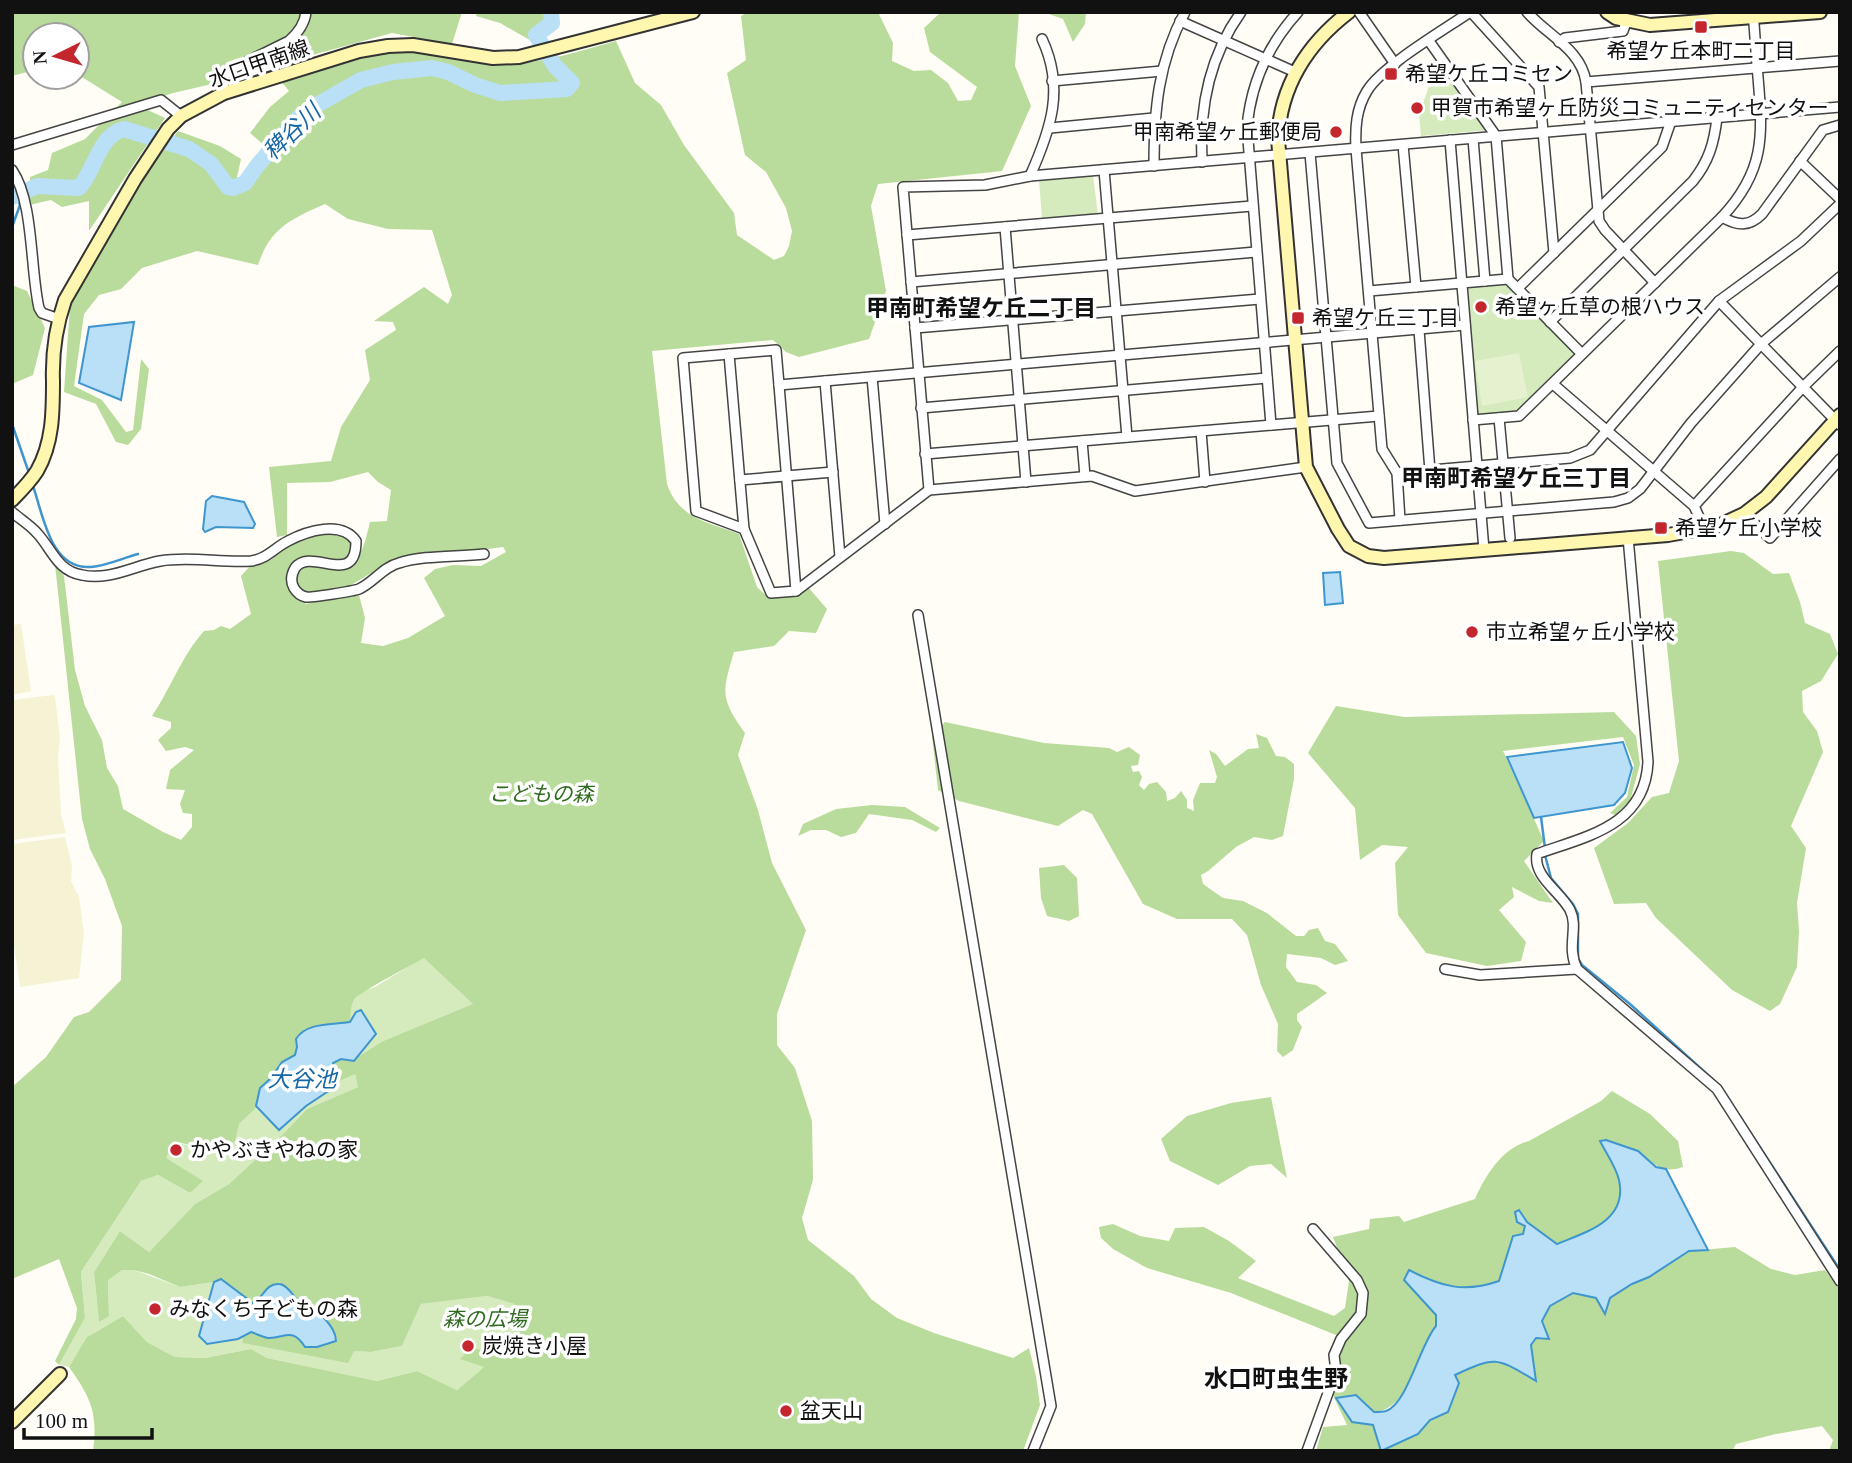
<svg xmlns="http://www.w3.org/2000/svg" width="1852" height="1463" viewBox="0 0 1852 1463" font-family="'Times New Roman','Noto Sans JP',serif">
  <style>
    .farmland { fill: #f6f3d4 }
    .green { fill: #d5ebbd }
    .forest { fill: #b9dc9c }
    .pitch { fill: #e6f2cf }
    .water { fill: #b9e0f7; stroke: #3f96cf; stroke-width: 2 }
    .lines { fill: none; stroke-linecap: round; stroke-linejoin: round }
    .stream { stroke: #3f96cf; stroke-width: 2.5 }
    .river { stroke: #b9e0f7; stroke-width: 16 }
    .street-casing { stroke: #444; stroke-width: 12 }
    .secondary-casing { stroke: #333; stroke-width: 16 }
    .street { stroke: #fff; stroke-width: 9 }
    .secondary { stroke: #fff6b0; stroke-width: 12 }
    .poi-dot { fill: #c4262e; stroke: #fff; stroke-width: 2.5 }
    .labels { text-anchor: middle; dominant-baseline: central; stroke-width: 7; stroke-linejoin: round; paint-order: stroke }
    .poi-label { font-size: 21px; fill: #111; stroke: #fff; text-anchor: start }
    .street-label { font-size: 21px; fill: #111; stroke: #fff }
    .park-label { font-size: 21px; font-style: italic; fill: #2f6b1f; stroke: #fff }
    .water-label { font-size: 23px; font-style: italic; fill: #1768a6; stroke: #fff }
    .neighbourhood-label { font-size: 23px; font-weight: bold; fill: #111; stroke: #fff }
    .quarter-label { font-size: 24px; font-weight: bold; fill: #111; stroke: #fff }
  </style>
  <rect width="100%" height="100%" fill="#fffdf5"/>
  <!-- farmland -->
  <g class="farmland">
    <polygon points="21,624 31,691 12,695 12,625"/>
    <polygon points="53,695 55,696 60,738 58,756 61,814 66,833 12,840 12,700"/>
    <polygon points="65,837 72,866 71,881 79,897 84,933 79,978 20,987 12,931 12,844"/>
  </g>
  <!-- green -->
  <g class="green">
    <polygon points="1448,74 1489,130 1421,136 1419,115 1429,86"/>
    <polygon points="1093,175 1098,215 1042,219 1039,180"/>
    <polygon points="1502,284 1511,287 1573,351 1573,358 1521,409 1511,413 1481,416 1477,412 1466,292 1471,286"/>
    <polygon points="424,957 474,1004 383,1041 356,1058 355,1074 358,1087 307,1109 283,1134 229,1184 195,1204 149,1252 120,1231 94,1272 99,1321 109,1315 108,1279 122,1270 134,1270 180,1287 214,1282 199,1336 242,1335 244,1343 371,1352 402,1346 421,1304 487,1296 514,1304 516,1339 508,1355 485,1366 457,1390 417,1371 377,1381 267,1358 251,1349 205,1358 175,1357 147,1342 123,1316 90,1335 69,1367 59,1365 85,1318 81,1272 141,1181 158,1175 190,1193 202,1181 165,1158 173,1141 190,1146 239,1124 255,1109 266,1089 312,1026 352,1002 363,991 375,987"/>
  </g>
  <!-- forest -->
  <g class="forest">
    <polygon points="12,12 462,12 452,44 392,33 280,64 218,67 212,84 173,93 137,105 165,118 89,231 89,201 62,207 51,200 29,205 30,177 48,170 52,153 85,139 122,102 77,74 77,35 35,35 35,70 12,76"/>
    <polygon points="477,12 546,12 546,42 535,43 500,23 476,16"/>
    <path d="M748 12H878L893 43 892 61 914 71 931 70 948 83 958 101 971 100 977 87 930 52 924 28 941 12H1019L1015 66 1031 106 1002 171 878 184 871 206 886 291 869 339 799 357 786 352 773 340 652 351 667 484C679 519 708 522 739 534L757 587 769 598 797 595 808 587 827 609 816 633 789 631 774 646 734 652C722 692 720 698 745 733L738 755 758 810 772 863 806 930 777 1014V1045L795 1068 812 1121 813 1180 802 1218 808 1240 854 1276 871 1299 897 1318 934 1333 1013 1358 1029 1348 1036 1376 1040 1405 1023 1451H93C98 1413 91 1398 69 1367L87 1337 123 1316 147 1342 175 1357 205 1358 251 1349 267 1358 377 1381 417 1371 457 1390 484 1367 460 1359 471 1348 508 1355 516 1339 514 1304 487 1296 421 1304 402 1346 371 1352 354 1351 348 1363 243 1343 242 1335 251 1332 264 1337 289 1334 301 1341 304 1346 317 1347 336 1341 323 1316 305 1307 283 1285 262 1293 259 1300 253 1303 221 1279 214 1282 180 1287 149 1274 134 1270H122L108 1280 109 1316 99 1322 94 1272 120 1231 149 1252 195 1204 229 1184 283 1134 307 1109 358 1087 355 1074 330 1085 328 1062 356 1058 383 1041 473 1004 424 958C412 965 359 992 354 1000 350 1006 351 1015 350 1022L312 1027 300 1042 296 1061 266 1089 255 1109 239 1124 235 1141 215 1151 173 1141 166 1158 203 1181 190 1193 158 1175 141 1181 81 1272 85 1318 59 1365 55 1361 76 1319 77 1308 59 1259 12 1279V1087L46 1057 74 1017 89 1012 121 980 122 926 105 879 90 849 82 819 55 564 64 576 75 670 85 706 102 740 107 768 118 786 123 809 163 832 181 840 192 827V814L183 813 180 804 185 790 166 789 170 770 194 750 185 747 166 751 158 740 171 728V722L152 716C171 688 181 657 204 631L214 630 221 626 230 629 251 614 241 576 251 565 271 560 296 540 313 534 342 531 349 537 353 545 349 559C323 567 318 549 289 568 286 588 290 593 306 604L331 597 359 595 365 618 361 643 383 646 408 638 445 616 424 578 435 569 453 565 481 566 506 552 503 547 435 556 422 554 398 557 346 588 329 589 313 594 301 593 296 585 297 572 307 564 342 571C363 557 364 546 370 522L387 521 391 490 378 482 368 472 330 482 287 483V535L277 537 269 467 331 461 341 427 370 380 365 350 396 330 393 322 374 321 424 287 448 304 452 295 432 230 388 229 348 219 325 204C291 219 270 228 258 265L197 251 142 268 121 289 99 295 84 314 74 386 102 400 126 432 133 430 141 359 149 369 141 429 128 445 116 442 96 404 64 392 70 306 128 197 178 131 220 146 241 159 237 177 244 179 264 145 250 133 270 107 289 91 279 79C318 69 359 52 399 50 433 48 466 63 500 64 539 65 578 51 616 41L635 83 661 105 684 145 734 213 737 235 774 260 784 256 789 246 792 231 786 208 766 172 745 155 727 73 746 60 741 16Z"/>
    <polygon points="1043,12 1086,12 1085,24 1073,42 1063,19"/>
    <polygon points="12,285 27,291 45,328 33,375 12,384"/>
    <polygon points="1731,551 1744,553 1773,574 1789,573 1800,602 1805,623 1830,634 1838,654 1821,681 1802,691 1803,712 1817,731 1823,752 1791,826 1806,848 1797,903 1799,932 1797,967 1780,1004 1770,1011 1732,990 1656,918 1646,903 1614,904 1594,848 1628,823 1652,797 1669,793 1679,761 1658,561"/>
    <polygon points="1336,706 1404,717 1614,712 1636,736 1640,764 1630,801 1615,815 1610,813 1627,797 1634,765 1623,737 1503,751 1544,841 1524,861 1553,903 1539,901 1512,887 1514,897 1499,910 1526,942 1521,961 1487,966 1426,953 1398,915 1395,863 1408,847 1382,845 1360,860 1355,808 1308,753"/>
    <polygon points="945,722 1044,743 1109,748 1117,752 1129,747 1140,755 1138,765 1131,766 1133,772 1139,771 1142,777 1139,785 1144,790 1149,784 1157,782 1166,792 1167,801 1175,798 1181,791 1187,800 1187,808 1194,811 1193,800 1200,783 1215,783 1217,777 1209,750 1216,754 1225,766 1248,749 1259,748 1256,734 1267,738 1276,756 1285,757 1294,764 1294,779 1283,836 1272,840 1254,837 1236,847 1208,871 1201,875 1203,884 1223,898 1243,901 1267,913 1296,936 1304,936 1309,930 1318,928 1325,941 1335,944 1348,961 1335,965 1321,958 1287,954 1286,967 1297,982 1316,985 1327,993 1297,1014 1297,1020 1302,1027 1293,1050 1283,1057 1277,1051 1278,1024 1261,985 1247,935 1232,919 1177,919 1143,904 1092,814 1083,810 1058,826 959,801 938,790 932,736"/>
    <polygon points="872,805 905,807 940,828 936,832 912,820 869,814 856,833 841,837 826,830 811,830 798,836 803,824 836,809"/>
    <polygon points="1064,865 1077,878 1079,916 1069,921 1047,916 1041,898 1039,868"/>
    <path d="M1612 1091 1650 1114 1678 1141 1683 1167C1659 1175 1655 1162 1638 1152 1627 1146 1612 1144 1600 1140 1605 1153 1616 1167 1619 1180 1628 1221 1586 1232 1557 1245L1527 1222 1519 1211 1517 1222 1525 1226 1523 1234 1513 1236 1499 1281 1475 1289 1404 1281 1436 1315V1326C1414 1350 1413 1409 1374 1412L1356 1395 1337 1398 1352 1422 1373 1425 1380 1450 1418 1434 1430 1420 1448 1412 1459 1383 1455 1375C1501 1354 1493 1359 1535 1380L1531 1345 1535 1338 1549 1339 1542 1321 1550 1306 1573 1293 1596 1298 1605 1313 1610 1298 1689 1251 1735 1247 1771 1269 1795 1275 1825 1270 1840 1290V1451H1829L1833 1440 1822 1426 1776 1434 1736 1444 1732 1451H1316L1323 1427 1347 1425 1332 1393 1339 1367 1336 1335 1231 1293 1147 1268 1113 1249 1101 1238 1099 1227 1113 1224 1140 1236 1169 1241 1175 1228 1204 1227 1229 1241 1256 1261 1238 1278 1334 1316 1345 1308 1349 1281 1333 1237 1369 1229 1370 1219 1399 1216 1404 1222 1475 1199C1485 1176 1503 1147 1529 1141L1601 1101Z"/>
    <polygon points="1271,1097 1287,1178 1271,1164 1250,1166 1218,1185 1170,1161 1161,1139 1187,1116 1231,1103"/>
  </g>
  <!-- pitch -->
  <polygon class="pitch" points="1519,353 1528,397 1482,406 1475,361"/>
  <!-- water -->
  <g class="water">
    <polygon points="134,322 121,400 79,383 89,327"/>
    <polygon points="212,496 244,502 255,524 253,528 216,527 205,532 203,529 206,501"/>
    <polygon points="1340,572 1343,603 1325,605 1323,573"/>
    <polygon points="1623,742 1632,768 1625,793 1614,805 1534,818 1507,757"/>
    <path d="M361 1010 376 1034 354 1061 341 1059 333 1063 337 1080 333 1088 306 1106 279 1130 256 1106 260 1088 271 1078 282 1062 295 1055 297 1047 296 1039C306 1022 333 1025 350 1022L356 1012Z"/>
    <path d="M1606 1140 1638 1151 1656 1167 1666 1169 1708 1250 1689 1251 1649 1277 1632 1284 1610 1298 1605 1314 1596 1298 1573 1293 1550 1306 1542 1321 1549 1339 1536 1338 1531 1345 1536 1381C1497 1358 1497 1355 1455 1375L1459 1383 1448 1412 1430 1420 1418 1434 1381 1451 1373 1425 1352 1422 1336 1398 1356 1395 1374 1412C1378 1412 1382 1412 1386 1411 1408 1403 1420 1344 1436 1326V1315L1404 1280 1409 1270C1442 1287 1464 1293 1499 1281L1513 1236 1523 1234 1525 1226 1517 1222 1515 1212 1519 1210 1527 1222 1557 1244C1586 1232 1628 1221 1619 1180 1616 1167 1606 1153 1600 1141Z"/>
    <path d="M221 1279 253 1303C263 1299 265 1283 279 1284 287 1284 294 1297 299 1302 306 1308 318 1311 323 1317 329 1323 336 1332 336 1341L317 1347H305C292 1326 284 1339 268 1338 262 1337 257 1334 251 1332L238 1339 207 1344 199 1336 214 1282Z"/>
  </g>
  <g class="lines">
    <!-- stream -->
    <g class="stream">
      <polyline points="12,227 20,205 15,195"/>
      <polyline points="12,424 29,473"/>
      <path d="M33 486C43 514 50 570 91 567 106 566 123 558 138 554"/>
      <polyline points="1541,817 1545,848"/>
      <polyline points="1545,855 1551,878 1573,904 1578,914 1578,958 1582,965 1630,1004 1720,1086"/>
      <polyline points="1729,1100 1840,1270"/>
    </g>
    <!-- river -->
    <path class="river" d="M12 197 37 186 79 188C96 169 98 136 124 129L189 149 211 164 228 187 233 188 245 183 257 166 298 118 308 110 361 80 393 72 432 68 448 72 475 85 500 93 567 89 572 83 555 66 536 35 552 23 551 12"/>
    <defs>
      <g id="street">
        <polyline points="1359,12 1395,64"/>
        <polyline points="1471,12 1539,87 1554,253"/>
        <path d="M1527 12C1548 36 1581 49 1586 82L1599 221 1605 230 1655 283"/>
        <polyline points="1180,21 1295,72"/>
        <polyline points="1429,41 1496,136 1508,279"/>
        <polyline points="1559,42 1565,38 1623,31 1627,20"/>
        <polyline points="1052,81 1162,71"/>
        <polyline points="1586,82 1840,61"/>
        <path d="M224 93 223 77 226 72 289 41C297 34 305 23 306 12"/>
        <polyline points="1050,128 1154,118"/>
        <polyline points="1473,139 1485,281"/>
        <polyline points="1450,140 1484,550"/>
        <polyline points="12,145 161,100 181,116"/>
        <polyline points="1403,145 1416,287"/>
        <polyline points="1310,153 1337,463 1369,523 1614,502 1628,498 1640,489 1691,423 1761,344 1840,277"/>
        <polyline points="1800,161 1840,199"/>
        <path d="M1202 162C1199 108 1209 57 1241 12"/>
        <path d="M1154 166C1154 111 1158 62 1185 12"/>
        <path d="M12 170C34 202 30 269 39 308L42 313 59 319"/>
        <polyline points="1104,170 1127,437"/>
        <path d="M1030 176C1051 129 1065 88 1042 39"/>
        <path d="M1722 217C1738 226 1749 227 1762 214L1823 130 1840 125"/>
        <polyline points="1005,227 1026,482"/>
        <polyline points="907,235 1252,206"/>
        <polyline points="911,282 1256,252"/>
        <polyline points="1518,288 1662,147 1671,121"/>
        <polyline points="1369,291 1508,279 1582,354"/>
        <polyline points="1719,301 1840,425"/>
        <path d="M1550 322 1693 181C1709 161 1714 143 1717 118"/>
        <polyline points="915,328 1260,299"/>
        <polyline points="1419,330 1430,471"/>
        <polyline points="729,354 744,529"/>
        <polyline points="872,377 885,524"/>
        <polyline points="825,381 840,557"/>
        <polyline points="1553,384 1694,506 1705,530"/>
        <polyline points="779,385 796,591"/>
        <polyline points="921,408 1267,378"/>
        <polyline points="1499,418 1510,538"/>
        <path d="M1473 420 1519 416 1722 217C1765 171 1763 136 1758 77 1756 55 1755 34 1753 12"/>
        <path d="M1271 425 1247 127C1251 83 1268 45 1298 12"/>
        <polyline points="1201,431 1205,482"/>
        <polyline points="1082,441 1085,476"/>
        <polyline points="925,454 1379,416"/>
        <polyline points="1306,467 1135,491 1092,476 929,490 796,591 771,593 744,529 696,511 683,358 776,350 779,385 1465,325"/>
        <polyline points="1397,473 1570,458 1590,450 1719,301 1801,241 1840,204"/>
        <polyline points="740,480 833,472"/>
        <polyline points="929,490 903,187 985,185 1030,176 1840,107"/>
        <polyline points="1694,506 1803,387 1840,351"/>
        <path d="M12 512C20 519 30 525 37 533 52 549 57 571 82 575 109 581 133 566 160 561 190 556 221 563 251 561 267 559 274 548 288 541 307 531 341 520 356 541 356 589 311 546 295 568 291 575 290 581 294 588 297 593 301 596 306 597 311 598 354 591 359 589 373 583 383 567 399 563 423 555 458 557 484 554"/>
        <polyline points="1744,514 1770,538 1840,459"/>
        <path d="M1400 520 1397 473 1382 449 1356 149C1355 128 1356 109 1367 91 1382 66 1444 30 1470 12"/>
        <path d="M1628 537 1648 762C1645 826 1587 836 1537 854 1533 877 1560 891 1570 910 1579 928 1566 946 1577 969L1717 1089 1840 1281"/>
        <polyline points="918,615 1051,1406 1033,1451"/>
        <polyline points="1445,969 1480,975 1577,969"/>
        <polyline points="1307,1451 1336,1371 1334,1355 1341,1339 1361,1314 1363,1293 1357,1280 1313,1229"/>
      </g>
      <g id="secondary">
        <path d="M1349 12C1307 44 1280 87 1278 139L1306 467 1338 529 1349 546 1368 556 1384 558 1668 535 1718 526 1744 514 1766 497 1840 415"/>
        <polyline points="1607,12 1616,18 1650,25 1820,12"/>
        <path d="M12 500C21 491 30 482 37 471 53 443 53 412 53 381 52 354 56 326 65 300L135 179 168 129 181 116 224 93 359 51 388 46 413 45 493 58 519 57 693 12"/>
        <polyline points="12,1422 60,1374"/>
      </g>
    </defs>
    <!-- street casing -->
    <use href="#street" class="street-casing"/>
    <!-- secondary casing -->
    <use href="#secondary" class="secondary-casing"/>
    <!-- street -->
    <use href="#street" class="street"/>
    <!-- secondary -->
    <use href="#secondary" class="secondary"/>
  </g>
  <!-- markers -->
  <g class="poi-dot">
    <rect x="1694" y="20" width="14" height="14" rx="3.5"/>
    <rect x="1384" y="67" width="14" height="14" rx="3.5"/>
    <circle cx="1417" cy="108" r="7"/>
    <circle cx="1336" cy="132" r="7"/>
    <circle cx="1481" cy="307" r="7"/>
    <rect x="1291" y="311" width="14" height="14" rx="3.5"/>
    <rect x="1654" y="521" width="14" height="14" rx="3.5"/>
    <circle cx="1472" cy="632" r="7"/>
    <circle cx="176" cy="1150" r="7"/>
    <circle cx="155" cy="1309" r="7"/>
    <circle cx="468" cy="1346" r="7"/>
    <circle cx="786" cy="1411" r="7"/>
  </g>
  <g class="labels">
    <!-- poi labels -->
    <g class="poi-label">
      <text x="1701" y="51" text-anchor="middle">希望ケ丘本町二丁目</text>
      <text x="1405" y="74">希望ケ丘コミセン</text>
      <text x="1431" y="108">甲賀市希望ヶ丘防災コミュニティセンター</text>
      <text x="1322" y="132" text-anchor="end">甲南希望ヶ丘郵便局</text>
      <text x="1495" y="307">希望ヶ丘草の根ハウス</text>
      <text x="1312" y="318">希望ケ丘三丁目</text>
      <text x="1675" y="528">希望ケ丘小学校</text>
      <text x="1486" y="632">市立希望ヶ丘小学校</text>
      <text x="190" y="1150">かやぶきやねの家</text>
      <text x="169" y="1309">みなくち子どもの森</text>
      <text x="482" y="1346">炭焼き小屋</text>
      <text x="800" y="1411">盆天山</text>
    </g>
    <!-- street labels -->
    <g class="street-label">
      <text transform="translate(259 64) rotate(-19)">水口甲南線</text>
    </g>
    <!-- park labels -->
    <g class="park-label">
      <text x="541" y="794">こどもの森</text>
      <text x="485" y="1319">森の広場</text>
    </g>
    <!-- water labels -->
    <g class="water-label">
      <text transform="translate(292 132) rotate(-44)">稗谷川</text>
      <text x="302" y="1079">大谷池</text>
    </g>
    <!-- neighbourhood labels -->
    <g class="neighbourhood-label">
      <text x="981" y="308">甲南町希望ケ丘二丁目</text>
      <text x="1516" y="478">甲南町希望ケ丘三丁目</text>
    </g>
    <!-- quarter labels -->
    <g class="quarter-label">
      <text x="1276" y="1379">水口町虫生野</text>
    </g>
  </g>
  <!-- border -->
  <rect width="1852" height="1463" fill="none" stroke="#111111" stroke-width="28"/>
  <!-- north arrow -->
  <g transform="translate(56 56) rotate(265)"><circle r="33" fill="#ffffff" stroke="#a0a0a0" stroke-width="2"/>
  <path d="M0-5L12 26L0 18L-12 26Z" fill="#c4262e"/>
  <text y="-10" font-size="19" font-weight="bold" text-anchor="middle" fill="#111111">N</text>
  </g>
  <!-- scale -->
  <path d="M24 1428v10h128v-10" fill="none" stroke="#111111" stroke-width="3.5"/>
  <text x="35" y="1428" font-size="21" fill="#111111" stroke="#ffffff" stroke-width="5" paint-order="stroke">100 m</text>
</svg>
